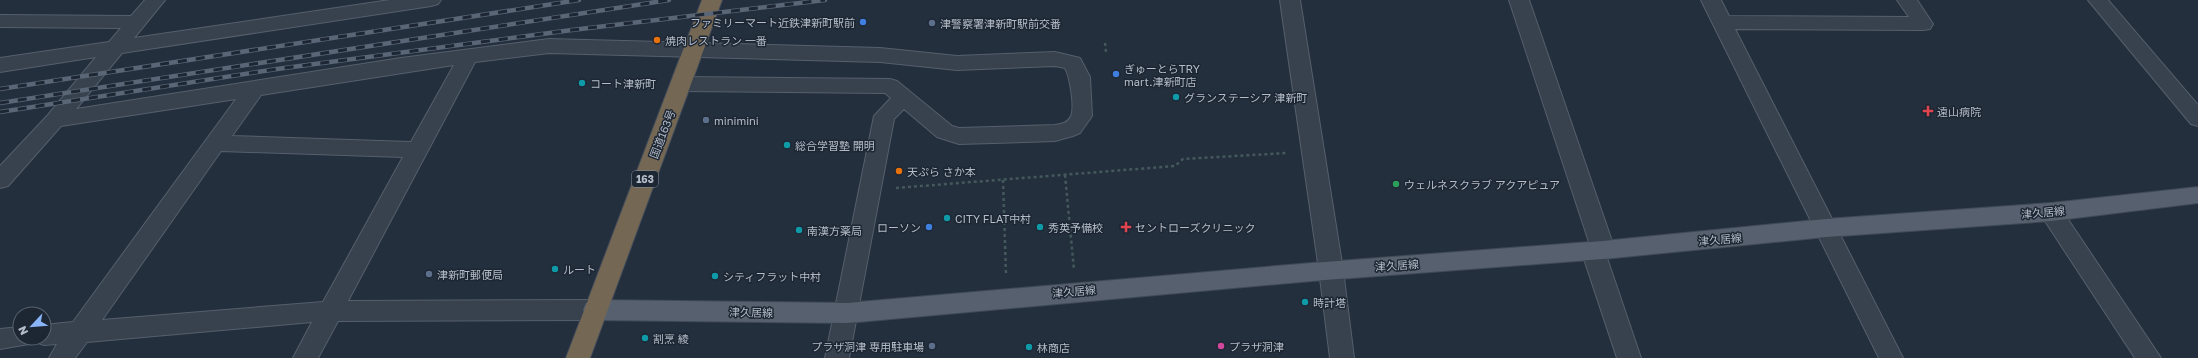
<svg xmlns="http://www.w3.org/2000/svg" width="2198" height="358" viewBox="0 0 2198 358" font-family="'Golos Text','Noto Sans JP',sans-serif">
  <style>
    .lines { fill: none; stroke-linecap: round; stroke-linejoin: round }
    .minor-casing { stroke: #565f6c; stroke-width: 2 }
    .major-casing { stroke: #414a57; stroke-width: 2 }
    .highway-casing { stroke: #434c59; stroke-width: 2 }
    .path { stroke: #44595c; stroke-width: 2.5; stroke-dasharray: 3 3; stroke-linecap: butt }
    .minor { fill: #38414e; fill-rule: evenodd }
    .major { fill: #56606e; fill-rule: evenodd }
    .highway { fill: #746855; fill-rule: evenodd }
    .rail-casing { stroke: #5a6575; stroke-width: 4.5 }
    .rail { stroke: #1d2633; stroke-width: 3; stroke-dasharray: 9; stroke-linecap: butt }
    .shop-dot { fill: #3f7fe0; stroke: #1d2633; stroke-width: 1.5 }
    .service-dot { fill: #5c6f8a; stroke: #1d2633; stroke-width: 1.5 }
    .food-dot { fill: #e8710a; stroke: #1d2633; stroke-width: 1.5 }
    .culture-dot { fill: #0f9aa8; stroke: #1d2633; stroke-width: 1.5 }
    .health-dot { fill: #e0444e; stroke: #1d2633; stroke-width: 1.5 }
    .leisure-dot { fill: #2e9e5b; stroke: #1d2633; stroke-width: 1.5 }
    .hotel-dot { fill: #d1479c; stroke: #1d2633; stroke-width: 1.5 }
    .labels { text-anchor: middle; dominant-baseline: central; stroke-width: 3; stroke-linejoin: round; paint-order: stroke }
    .shield { fill: #1d2633; stroke: #878f9c; stroke-width: 1 }
    .shield-label { font-size: 10px; font-weight: bold; fill: #b4bcc9 }
    .poi-label { font-size: 11px; fill: #b4bcc9; stroke: #1d2633; text-anchor: start }
    .street-label { font-size: 11px; fill: #b4bcc9; stroke: #1d2633 }
  </style>
  <rect width="100%" height="100%" fill="#242f3e"/>
  <g class="lines">
    <defs>
      <g id="minor">
        <path d="M145 0H165L134 38 390 0H441L438 4 431 6 122 53 76 109 401 58 549 39 880 48 957 56 1055 52 1080 58 1090 77 1092 116 1080 133 1073 136 1055 141 959 144 937 137 904 109 894 119 849 358H825L874 116 891 98 885 93 681 91 674 89 671 84 674 79 681 77 890 79 897 81 952 126 959 128 1055 125C1062 124 1068 123 1071 116 1075 107 1070 77 1065 68L1055 66 957 70 880 62 549 53 475 62 348 301 595 300 604 303 607 310 604 317 595 320 338 321 318 358H293L312 322 87 342 75 358H49L57 344 44 345 35 342 33 338H44V325L73 322 236 99 61 126 8 186 0 188V166L48 115 96 57 0 72V58L109 42 121 28 0 27V15L131 16ZM454 65 411 142 232 136 261 95ZM221 151 403 157 323 302 102 320Z"/>
        <polygon points="1280,0 1300,0 1343,270 1354,358 1330,358 1319,270"/>
        <polygon points="1509,0 1529,0 1615,250 1611,256 1607,258 1641,358 1617,358 1581,250 1585,244 1589,242"/>
        <polygon points="1701,0 1721,0 1729,16 1909,17 1897,0 1917,0 1933,24 1930,29 1923,30 1735,29 1903,358 1879,358"/>
        <polygon points="2088,0 2108,0 2198,105 2198,126 2191,124"/>
        <polygon points="2051,203 2059,206 2161,358 2135,358 2043,218 2040,212 2043,206"/>
        <polygon points="20,327 20,338 32,338 29,344 0,349 0,329"/>
      </g>
      <polygon id="major" points="2198,187 2198,203 2051,221 1826,237 1603,259 1312,281 847,323 595,320 586,317 583,310 586,303 595,300 847,303 1312,263 1603,241 1826,219 2051,203"/>
      <polygon id="highway" points="702,0 722,0 590,358 566,358"/>
    </defs>
    <!-- minor casing -->
    <use href="#minor" class="minor-casing"/>
    <!-- major casing -->
    <use href="#major" class="major-casing"/>
    <!-- highway casing -->
    <use href="#highway" class="highway-casing"/>
    <!-- path -->
    <g class="path">
      <polyline points="1105,43 1106,52"/>
      <polyline points="1065,175 1074,270"/>
      <polyline points="1003,180 1006,275"/>
      <polyline points="896,188 1175,166 1183,159 1287,153"/>
    </g>
    <!-- minor -->
    <use href="#minor" class="minor"/>
    <!-- major -->
    <use href="#major" class="major"/>
    <!-- highway -->
    <use href="#highway" class="highway"/>
    <defs>
      <g id="rail">
        <polyline points="0,89 579,0"/>
        <polyline points="0,103 669,0"/>
        <polyline points="0,112 277,69 572,30 825,0"/>
      </g>
    </defs>
    <!-- rail casing -->
    <use href="#rail" class="rail-casing"/>
    <!-- rail -->
    <use href="#rail" class="rail"/>
  </g>
  <!-- markers -->
  <g class="shop-dot">
    <circle cx="863" cy="22" r="4"/>
    <circle cx="1116" cy="74" r="4"/>
    <circle cx="929" cy="227" r="4"/>
  </g>
  <g class="service-dot">
    <circle cx="932" cy="23" r="4"/>
    <circle cx="706" cy="120" r="4"/>
    <circle cx="429" cy="274" r="4"/>
    <circle cx="932" cy="346" r="4"/>
  </g>
  <g class="food-dot">
    <circle cx="657" cy="40" r="4"/>
    <circle cx="899" cy="171" r="4"/>
  </g>
  <g class="culture-dot">
    <circle cx="582" cy="83" r="4"/>
    <circle cx="1176" cy="97" r="4"/>
    <circle cx="787" cy="145" r="4"/>
    <circle cx="947" cy="218" r="4"/>
    <circle cx="1040" cy="227" r="4"/>
    <circle cx="799" cy="230" r="4"/>
    <circle cx="555" cy="269" r="4"/>
    <circle cx="715" cy="276" r="4"/>
    <circle cx="1305" cy="302" r="4"/>
    <circle cx="645" cy="338" r="4"/>
    <circle cx="1029" cy="347" r="4"/>
  </g>
  <g class="health-dot">
    <path d="M1926 105h4v4h4v4h-4v4h-4v-4h-4v-4h4z"/>
    <path d="M1124 221h4v4h4v4h-4v4h-4v-4h-4v-4h4z"/>
  </g>
  <circle class="leisure-dot" cx="1396" cy="184" r="4"/>
  <circle class="hotel-dot" cx="1221" cy="346" r="4"/>
  <g class="labels">
    <!-- shield labels -->
    <rect class="shield" x="632" y="171" width="26" height="16" rx="3"/>
    <g class="shield-label">
      <text x="645" y="179">163</text>
    </g>
    <!-- poi labels -->
    <g class="poi-label">
      <text x="855" y="22" text-anchor="end">ファミリーマート近鉄津新町駅前</text>
      <text x="940" y="23">津警察署津新町駅前交番</text>
      <text x="665" y="40">焼肉レストラン 一番</text>
      <text x="1124" y="68">ぎゅーとらTRY<tspan x="1124" dy="13">mart.津新町店</tspan></text>
      <text x="590" y="83">コート津新町</text>
      <text x="1184" y="97">グランステーシア 津新町</text>
      <text x="1937" y="111">遠山病院</text>
      <text x="714" y="120">minimini</text>
      <text x="795" y="145">総合学習塾 開明</text>
      <text x="907" y="171">天ぷら さか本</text>
      <text x="1404" y="184">ウェルネスクラブ アクアピュア</text>
      <text x="955" y="218">CITY FLAT中村</text>
      <text x="921" y="227" text-anchor="end">ローソン</text>
      <text x="1048" y="227">秀英予備校</text>
      <text x="1135" y="227">セントローズクリニック</text>
      <text x="807" y="230">南漢方薬局</text>
      <text x="563" y="269">ルート</text>
      <text x="437" y="274">津新町郵便局</text>
      <text x="723" y="276">シティフラット中村</text>
      <text x="1313" y="302">時計塔</text>
      <text x="653" y="338">割烹 綾</text>
      <text x="924" y="346" text-anchor="end">プラザ洞津 専用駐車場</text>
      <text x="1229" y="346">プラザ洞津</text>
      <text x="1037" y="347">林商店</text>
    </g>
    <!-- street labels -->
    <g class="street-label">
      <text transform="translate(662 134) rotate(-69)">国道163号</text>
      <text transform="translate(2043 212) rotate(-5)">津久居線</text>
      <text transform="translate(1720 239) rotate(-5)">津久居線</text>
      <text transform="translate(1397 265) rotate(-4)">津久居線</text>
      <text transform="translate(1074 291) rotate(-5)">津久居線</text>
      <text transform="translate(751 312) rotate(1)">津久居線</text>
    </g>
  </g>
  <!-- north arrow -->
  <g transform="translate(32 326) rotate(244)"><circle r="19" fill="#1d2633" stroke="#59626f"/>
  <path d="M0-3L7 15L0 10L-7 15Z" fill="#8ab4f8"/>
  <text y="-6" font-size="11" font-weight="bold" text-anchor="middle" fill="#b4bcc9">N</text>
  </g>
</svg>
